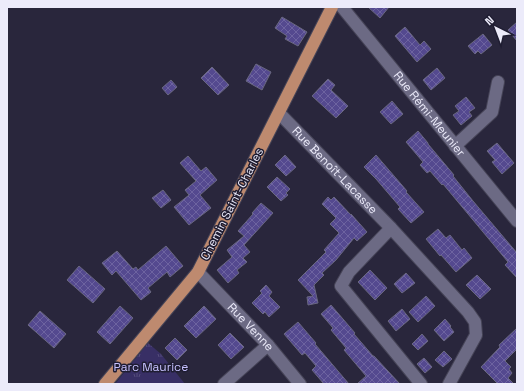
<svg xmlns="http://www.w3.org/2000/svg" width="524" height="391" viewBox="0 0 524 391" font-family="'Space Grotesk',sans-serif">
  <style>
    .park { fill: url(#park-tufts) }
    .pitch { fill: #382f65 }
    .building { fill: url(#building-cross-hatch); stroke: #696780 }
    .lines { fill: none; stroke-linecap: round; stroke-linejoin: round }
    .minor-casing { stroke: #464457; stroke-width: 14 }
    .major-casing { stroke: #464457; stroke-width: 14 }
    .minor { stroke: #6c6a84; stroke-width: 12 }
    .major { stroke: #be8a6f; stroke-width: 12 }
    .labels { text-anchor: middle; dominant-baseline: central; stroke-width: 3; stroke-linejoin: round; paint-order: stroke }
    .street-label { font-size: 12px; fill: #ecebfa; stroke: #1f1d32 }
    .park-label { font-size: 12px; fill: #c6c1fe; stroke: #1f1d32 }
  </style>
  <defs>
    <pattern id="park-tufts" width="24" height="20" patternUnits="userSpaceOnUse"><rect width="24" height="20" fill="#382f65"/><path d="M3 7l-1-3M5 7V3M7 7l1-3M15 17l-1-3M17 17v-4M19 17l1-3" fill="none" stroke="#554d7c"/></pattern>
    <pattern id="building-cross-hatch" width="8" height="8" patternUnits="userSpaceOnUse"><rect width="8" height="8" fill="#54498f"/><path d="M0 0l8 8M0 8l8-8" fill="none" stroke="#6d63a0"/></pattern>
  </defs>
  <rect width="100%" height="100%" fill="#29263c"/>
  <!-- park -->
  <polygon class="park" points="148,343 161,354 185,384 115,384"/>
  <!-- pitch -->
  <polygon class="pitch" points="154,363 175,384 153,384 143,374"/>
  <!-- building -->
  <g class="building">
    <polygon points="368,7 389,7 380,18"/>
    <polygon points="282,17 307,32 298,46 285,39 287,36 275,28"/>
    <polygon points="517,22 517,41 508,30"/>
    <polygon points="405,27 420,45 424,41 431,49 417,62 395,36"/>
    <polygon points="483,34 492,45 481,54 478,51 475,54 468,46"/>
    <polygon points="256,64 271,72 262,90 246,81"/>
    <polygon points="212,67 229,85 218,95 201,78"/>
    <polygon points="437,68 445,78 431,90 423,80"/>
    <polygon points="328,79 335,85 331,90 348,106 336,118 312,96"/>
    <polygon points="171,80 177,87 168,95 162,88"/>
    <polygon points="466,97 475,108 469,112 472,116 461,125 453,115 459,111 455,106"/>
    <polygon points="392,101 403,114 391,124 380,112"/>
    <polygon points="418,131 428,143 428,144 454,175 453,176 473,201 517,253 517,278 505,265 508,262 443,184 442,185 430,171 427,173 420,165 423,162 406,142"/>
    <polygon points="497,143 514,163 502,174 492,162 495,160 487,151"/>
    <polygon points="285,155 296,167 286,176 275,165"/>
    <polygon points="376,155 407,191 406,192 424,212 411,223 398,209 400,207 376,179 364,167"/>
    <polygon points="188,156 201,171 206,167 217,180 200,195 211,208 189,225 174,207 189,195 185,190 196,181 180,163"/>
    <polygon points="277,177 290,189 286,193 288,195 281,201 267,187"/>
    <polygon points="163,190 171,200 161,208 152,198"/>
    <polygon points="328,197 331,200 334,197 351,215 351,214 367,232 357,241 354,238 336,260 322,273 324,275 314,285 318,303 308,305 307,297 313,296 298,280 326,252 324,250 339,233 330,224 336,218 322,204"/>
    <polygon points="261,203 273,213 244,245 250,252 243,258 247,262 237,270 239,273 228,283 217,270 232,257 227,250 244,236 238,231 253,214 252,213"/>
    <polygon points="438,229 446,238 450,235 462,250 464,248 472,258 456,272 441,255 440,256 426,239"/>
    <polygon points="166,246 183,266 170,277 167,272 148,288 151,292 141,300 116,271 112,275 102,263 117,251 133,269 136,267 138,270"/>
    <polygon points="79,266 105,289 93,303 67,280"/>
    <polygon points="370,270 387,288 375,300 358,282"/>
    <polygon points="406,273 415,283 402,293 394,284"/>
    <polygon points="477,275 491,289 480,299 466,285"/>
    <polygon points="266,285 272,292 269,296 280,307 269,317 265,312 263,314 252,303 262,293 260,291"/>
    <polygon points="426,296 435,306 418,322 409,312"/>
    <polygon points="331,305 355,333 354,334 373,356 374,356 400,384 357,384 366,376 344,350 346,348 331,330 333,328 321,314"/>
    <polygon points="120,306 133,318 110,344 97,332"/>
    <polygon points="204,306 216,319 196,338 184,326"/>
    <polygon points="402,309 410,319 396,331 388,321"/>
    <polygon points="40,311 66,334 54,348 28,325"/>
    <polygon points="445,319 451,326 450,327 454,332 444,341 434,330"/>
    <polygon points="298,322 316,343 315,344 349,384 324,384 312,370 316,366 305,353 302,355 284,334"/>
    <polygon points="517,328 517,349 505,361 511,367 509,369 512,373 508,378 514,384 498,384 481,367 500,347 499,345"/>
    <polygon points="230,333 244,347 231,359 218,345"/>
    <polygon points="422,334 428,341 418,350 412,344"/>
    <polygon points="175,338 187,350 177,360 165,348"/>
    <polygon points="444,351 452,359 443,367 435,360"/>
    <polygon points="424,358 432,367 425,373 417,364"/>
  </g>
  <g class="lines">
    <defs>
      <g id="minor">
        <path id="s1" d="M342 7 517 221"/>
        <path id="s2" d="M279 113 391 228 468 312 475 322 476 335 449 384"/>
        <polyline points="455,146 492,112 498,82"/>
        <polyline points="391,228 349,272 341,286 421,384"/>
        <path id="s3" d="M198 272 268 345 300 384"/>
        <polyline points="224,384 268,345"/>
      </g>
      <polyline id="major" points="105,384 198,272 332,7"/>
    </defs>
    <!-- minor casing -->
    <use href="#minor" class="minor-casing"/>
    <!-- major casing -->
    <use href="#major" class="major-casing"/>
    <!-- minor -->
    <use href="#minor" class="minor"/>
    <!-- major -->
    <use href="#major" class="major"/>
  </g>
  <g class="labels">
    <!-- street labels -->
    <g class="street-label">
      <text stroke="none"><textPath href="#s1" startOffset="138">Rue Rémi-Meunier</textPath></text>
      <text stroke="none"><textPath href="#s2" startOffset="80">Rue Benoît-Lacasse</textPath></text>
      <text transform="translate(232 204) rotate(-63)">Chemin Saint-Charles</text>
      <text stroke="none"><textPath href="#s3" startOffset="76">Rue Venne</textPath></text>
    </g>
    <!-- park labels -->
    <g class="park-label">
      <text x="151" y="367">Parc Maurice</text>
    </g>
  </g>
  <!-- border -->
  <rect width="524" height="391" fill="none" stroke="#ecebfa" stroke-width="16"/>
  <!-- north arrow -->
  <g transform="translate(496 28) rotate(318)" stroke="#1f1d32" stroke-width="3" paint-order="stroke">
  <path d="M0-3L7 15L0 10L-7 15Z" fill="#ecebfa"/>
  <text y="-6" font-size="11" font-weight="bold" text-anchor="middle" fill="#ecebfa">N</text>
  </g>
</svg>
